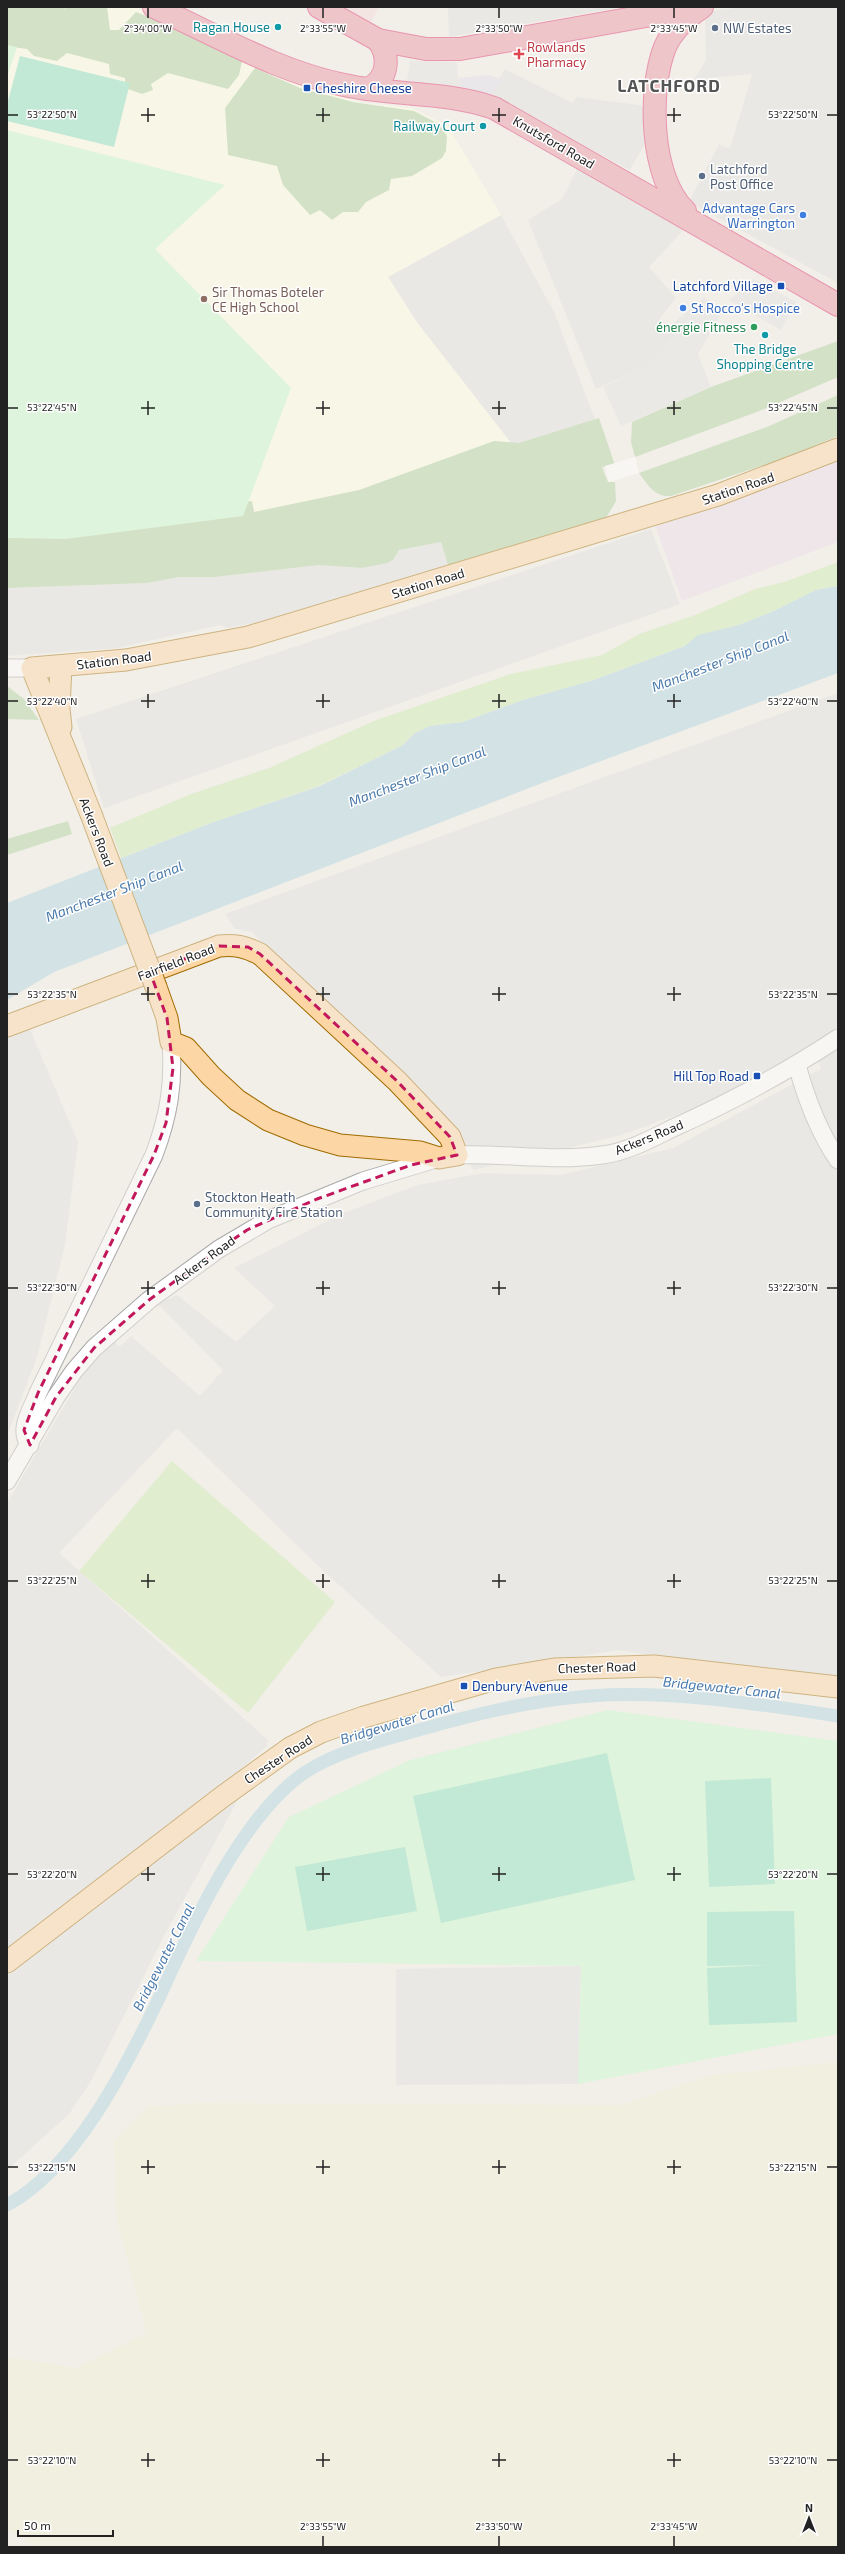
<svg xmlns="http://www.w3.org/2000/svg" width="845" height="2554" viewBox="0 0 845 2554" font-family="'Exo 2',sans-serif">
  <style>
    .residential { fill: #e0dfdf }
    .commercial { fill: #f2dad9 }
    .industrial { fill: #ebdbe8 }
    .education { fill: #ffffe5 }
    .farmland { fill: #eef0d5 }
    .grass { fill: #cdebb0 }
    .forest { fill: #add19e }
    .park { fill: #c8facc }
    .pitch { fill: #88e0be }
    .parking { fill: #e2e2e2 }
    .plaza { fill: #dddde8 }
    .water { fill: #aad3df }
    .pier { fill: #fff }
    .lines { fill: none; stroke-linecap: round; stroke-linejoin: round }
    .canal { stroke: #aad3df; stroke-width: 13 }
    .minor-casing { stroke: #a9a9a9; stroke-width: 19 }
    .major-casing { stroke: #a06b00; stroke-width: 23 }
    .highway-casing { stroke: #dc2a67; stroke-width: 24 }
    .minor { stroke: #fff; stroke-width: 17 }
    .major { stroke: #fcd6a4; stroke-width: 21 }
    .highway { stroke: #e892a2; stroke-width: 22 }
    .major-bridge-casing { stroke: #a06b00; stroke-width: 23; stroke-linecap: butt }
    .major-bridge { stroke: #fcd6a4; stroke-width: 21 }
    .marked { fill: none; stroke: #c2185b; stroke-width: 3; stroke-dasharray: 8 5; stroke-linejoin: round }
    .ticks { fill: none; stroke: #222; stroke-width: 1.5 }
    .culture-dot { fill: #0f9aa8; stroke: #fff; stroke-width: 1.5 }
    .service-dot { fill: #5c6f8a; stroke: #fff; stroke-width: 1.5 }
    .health-dot { fill: #e0444e; stroke: #fff; stroke-width: 1.5 }
    .transit-dot { fill: #1a4fb4; stroke: #fff; stroke-width: 1.5 }
    .shop-dot { fill: #3f7fe0; stroke: #fff; stroke-width: 1.5 }
    .education-dot { fill: #8d6e63; stroke: #fff; stroke-width: 1.5 }
    .leisure-dot { fill: #2e9e5b; stroke: #fff; stroke-width: 1.5 }
    .labels { text-anchor: middle; dominant-baseline: central; stroke-width: 3; stroke-linejoin: round; paint-order: stroke }
    .culture-label { font-size: 13px; fill: #0d838f; stroke: #fff; text-anchor: end }
    .service-label { font-size: 13px; fill: #4e5e75; stroke: #fff; text-anchor: start }
    .health-label { font-size: 13px; fill: #be3a42; stroke: #fff; text-anchor: start }
    .transit-label { font-size: 13px; fill: #164399; stroke: #fff; text-anchor: start }
    .street-label { font-size: 13px; fill: #222; stroke: #fff }
    .shop-label { font-size: 13px; fill: #366cbe; stroke: #fff; text-anchor: end }
    .education-label { font-size: 13px; fill: #785e54; stroke: #fff; text-anchor: start }
    .leisure-label { font-size: 13px; fill: #27864d; stroke: #fff; text-anchor: end }
    .water-label { font-size: 14px; font-style: italic; fill: #4a7aab; stroke: #fff }
    .district-label { font-size: 17px; font-weight: bold; letter-spacing: 1px; fill: #555; stroke: #fff }
    .ticks-label { font-size: 10px; text-anchor: middle; fill: #222; stroke: #fff; stroke-width: 3; stroke-linejoin: round; paint-order: stroke }
  </style>
  <rect width="100%" height="100%" fill="#f2efe9"/>
  <!-- residential -->
  <g class="residential">
    <polygon points="448,7 623,7 449,37"/>
    <polygon points="742,7 838,7 838,283 689,202 719,144 730,149 752,74 694,79 706,60 705,12"/>
    <polygon points="505,69 573,103 576,97 646,106 647,140 630,170 488,96"/>
    <polygon points="580,163 688,225 649,267 676,298 659,319 678,332 649,365 596,389 528,220 562,199"/>
    <polygon points="501,215 554,312 599,430 518,452 416,321 388,277"/>
    <polygon points="651,529 680,604 104,808 76,719"/>
    <polygon points="441,542 448,565 259,622 228,628 220,625 117,648 7,656 7,588 147,583 179,577 215,577 319,565 362,568 393,560 399,550"/>
    <polygon points="838,693 838,1028 737,1093 618,1136 474,1170 406,1086 252,932 235,929 225,914"/>
    <polygon points="29,1027 78,1142 65,1245 37,1357 7,1436 7,1035"/>
    <polygon points="838,1043 838,1678 688,1661 619,1650 441,1677 316,1564 177,1428 59,1553 269,1741 266,1744 268,1745 231,1778 241,1794 163,1938 91,2081 69,2114 7,2170 7,1503 108,1332 119,1347 131,1336 200,1396 223,1370 158,1304 177,1295 236,1342 275,1306 234,1268 341,1214 418,1185 483,1173 561,1175 673,1148 821,1069 816,1055"/>
    <polygon points="581,1966 578,2084 396,2085 396,1969"/>
  </g>
  <!-- commercial -->
  <polygon class="commercial" points="342,7 379,7 371,23"/>
  <!-- industrial -->
  <polygon class="industrial" points="838,460 838,542 682,601 654,522"/>
  <!-- education -->
  <polygon class="education" points="7,7 137,7 305,85 363,103 411,108 448,126 501,215 388,277 416,321 518,452 318,514 7,549"/>
  <!-- farmland -->
  <polygon class="farmland" points="838,2062 838,2547 39,2547 7,2530 7,2357 77,2368 147,2333 117,2221 114,2141 149,2107 197,2103 620,2105 713,2075"/>
  <!-- grass -->
  <g class="grass">
    <polygon points="838,562 838,586 816,590 774,611 739,625 699,635 685,646 594,680 523,700 463,722 430,726 415,733 403,745 319,786 211,823 121,858 110,828 191,794 269,768 376,720 511,674 602,655 639,634 695,615 755,589 784,582"/>
    <polygon points="172,1461 335,1602 248,1713 79,1571"/>
  </g>
  <!-- forest -->
  <g class="forest">
    <path d="M7 7H63L64 9 66 7H107L110 30H119L136 12C169 26 220 32 242 61L239 75 228 89 168 73 151 84 153 90 142 94 125 88V78L110 74 109 64 67 53 57 61 34 56 27 49 13 47 7 67Z"/>
    <polygon points="255,68 300,88 353,102 414,111 439,124 447,136 446,151 442,158 412,176 391,179 389,190 366,202 358,212 343,212 332,220 320,210 310,215 283,185 277,166 228,155 225,108"/>
    <polygon points="838,341 838,377 762,410 635,457 631,442 632,422 711,387"/>
    <path d="M838 395V436L785 458 671 496C654 497 648 485 639 473L767 427Z"/>
    <polygon points="599,418 615,465 602,467 608,482 615,482 616,501 606,518 448,565 441,542 399,550 393,560 387,563 362,568 319,565 215,577 179,577 147,583 7,588 7,520 67,521 252,501 254,512 359,490 494,441 519,443"/>
    <polygon points="7,686 24,699 39,720 7,719"/>
    <polygon points="68,821 72,834 7,855 7,839"/>
  </g>
  <!-- park -->
  <g class="park">
    <polygon points="7,45 17,47 7,77"/>
    <polygon points="7,130 225,185 155,249 291,388 243,516 66,539 7,538"/>
    <polygon points="608,1710 838,1741 838,2034 578,2084 581,1966 196,1961 289,1817 410,1760"/>
  </g>
  <!-- pitch -->
  <g class="pitch">
    <polygon points="20,56 130,83 114,147 7,121 7,105"/>
    <polygon points="607,1753 635,1880 441,1923 413,1796"/>
    <polygon points="771,1778 775,1884 709,1887 705,1781"/>
    <polygon points="405,1847 417,1911 307,1931 295,1867"/>
    <polygon points="794,1911 797,2022 709,2025 707,1968 770,1965 707,1966 707,1912"/>
  </g>
  <!-- parking -->
  <g class="parking">
    <polygon points="410,61 457,62 458,78 464,89 403,85 407,80"/>
    <polygon points="754,279 796,302 781,330 729,300"/>
    <polygon points="705,297 720,316 698,354 711,387 621,426 603,387 649,365 678,333 671,325"/>
  </g>
  <!-- plaza -->
  <polygon class="plaza" points="490,75 501,80 492,95 492,103 464,89 458,78"/>
  <!-- water -->
  <polygon class="water" points="838,586 838,673 550,780 54,972 7,1000 7,903 211,823 320,786 403,745 415,733 430,726 463,722 523,700 594,680 685,646 698,635 739,625 774,611 816,590"/>
  <!-- pier -->
  <polygon class="pier" points="635,457 639,473 609,482 605,466"/>
  <g class="lines">
    <!-- canal -->
    <path class="canal" d="M7 2205C75 2169 127 2065 159 1998 190 1929 241 1817 304 1773 335 1752 379 1741 415 1731 472 1715 531 1700 590 1696 672 1690 757 1704 838 1716"/>
    <defs>
      <g id="minor">
        <polyline points="7,668 32,668"/>
        <path d="M797 1065C806 1098 818 1131 838 1160"/>
        <path d="M457 1155C505 1153 554 1162 602 1155 627 1152 651 1139 673 1128 731 1102 785 1073 838 1038"/>
        <path d="M30 1445C17 1430 32 1409 38 1393L154 1155C169 1115 174 1084 171 1042"/>
        <polyline points="7,1481 56,1397 74,1371 94,1348 149,1300 219,1249 268,1220 363,1181 439,1158"/>
      </g>
      <g id="major">
        <polyline points="61,727 59,709 61,666"/>
        <polyline points="91,814 32,668 126,660 248,637 718,495 838,449"/>
        <path d="M7 1026 219 946C235 944 246 947 260 954L397 1081 450 1137 457 1155 439 1158 420 1152 340 1145 305 1135 268 1120 237 1100 211 1076 186 1048 171 1042 167 1018 156 987"/>
        <polyline points="7,1962 222,1797 290,1748 321,1732 364,1717 496,1679 554,1669 654,1666 838,1687"/>
      </g>
      <g id="highway">
        <path d="M154 7C217 35 276 71 344 85 394 96 446 91 494 108L838 305"/>
        <polyline points="319,7 378,40 426,49 460,49 696,7"/>
        <path d="M368 89C389 79 390 56 378 40"/>
        <path d="M685 211C650 178 648 90 665 47 672 31 687 17 702 7"/>
      </g>
    </defs>
    <!-- minor casing -->
    <use href="#minor" class="minor-casing"/>
    <!-- major casing -->
    <use href="#major" class="major-casing"/>
    <!-- highway casing -->
    <use href="#highway" class="highway-casing"/>
    <!-- minor -->
    <use href="#minor" class="minor"/>
    <!-- major -->
    <use href="#major" class="major"/>
    <!-- highway -->
    <use href="#highway" class="highway"/>
    <defs>
      <polyline id="major-bridge" points="91,814 156,987"/>
    </defs>
    <!-- major-bridge casing -->
    <use href="#major-bridge" class="major-bridge-casing"/>
    <!-- major-bridge -->
    <use href="#major-bridge" class="major-bridge"/>
  </g>
  <!-- marked area -->
  <path d="M0 0H845V2554H0ZM219 946 248 947 260 954 397 1081 450 1137 457 1155 411 1165 317 1199 247 1230 219 1249 149 1300 94 1348 56 1397 30 1445 24 1430 38 1393 154 1155 166 1123 173 1068 167 1018 150 972Z" fill="#f2efe9" fill-opacity=".55" fill-rule="evenodd"/>
  <path class="marked" d="M219 946 248 947 260 954 397 1081 450 1137 457 1155 411 1165 317 1199 247 1230 219 1249 149 1300 94 1348 56 1397 30 1445 24 1430 38 1393 154 1155 166 1123 173 1068 167 1018 150 972Z"/>
  <!-- ticks -->
  <path class="ticks" d="M148 8V18M323 8V18M499 8V18M674 8V18M148 108V122M323 108V122M499 108V122M674 108V122M8 115H18M141 115H155M316 115H330M492 115H506M667 115H681M827 115H837M148 401V415M323 401V415M499 401V415M674 401V415M8 408H18M141 408H155M316 408H330M492 408H506M667 408H681M827 408H837M148 694V708M323 694V708M499 694V708M674 694V708M8 701H18M141 701H155M316 701H330M492 701H506M667 701H681M827 701H837M148 987V1001M323 987V1001M499 987V1001M674 987V1001M8 994H18M141 994H155M316 994H330M492 994H506M667 994H681M827 994H837M148 1281V1295M323 1281V1295M499 1281V1295M674 1281V1295M8 1288H18M141 1288H155M316 1288H330M492 1288H506M667 1288H681M827 1288H837M148 1574V1588M323 1574V1588M499 1574V1588M674 1574V1588M8 1581H18M141 1581H155M316 1581H330M492 1581H506M667 1581H681M827 1581H837M148 1867V1881M323 1867V1881M499 1867V1881M674 1867V1881M8 1874H18M141 1874H155M316 1874H330M492 1874H506M667 1874H681M827 1874H837M148 2160V2174M323 2160V2174M499 2160V2174M674 2160V2174M8 2167H18M141 2167H155M316 2167H330M492 2167H506M667 2167H681M827 2167H837M148 2453V2467M323 2453V2467M499 2453V2467M674 2453V2467M8 2460H18M141 2460H155M316 2460H330M492 2460H506M667 2460H681M827 2460H837M323 2536V2546M499 2536V2546M674 2536V2546"/>
  <!-- markers -->
  <g class="culture-dot">
    <circle cx="278" cy="27" r="4"/>
    <circle cx="483" cy="126" r="4"/>
    <circle cx="765" cy="335" r="4"/>
  </g>
  <g class="service-dot">
    <circle cx="715" cy="28" r="4"/>
    <circle cx="702" cy="176" r="4"/>
    <circle cx="197" cy="1204" r="4"/>
  </g>
  <path class="health-dot" d="M517 48h4v4h4v4h-4v4h-4v-4h-4v-4h4z"/>
  <g class="transit-dot">
    <rect x="303" y="84" width="8" height="8" rx="2"/>
    <rect x="777" y="282" width="8" height="8" rx="2"/>
    <rect x="753" y="1072" width="8" height="8" rx="2"/>
    <rect x="460" y="1682" width="8" height="8" rx="2"/>
  </g>
  <g class="shop-dot">
    <circle cx="803" cy="215" r="4"/>
    <circle cx="683" cy="308" r="4"/>
  </g>
  <circle class="education-dot" cx="204" cy="299" r="4"/>
  <circle class="leisure-dot" cx="754" cy="327" r="4"/>
  <g class="labels">
    <!-- culture labels -->
    <g class="culture-label">
      <text x="270" y="27">Ragan House</text>
      <text x="475" y="126">Railway Court</text>
      <text x="765" y="349" text-anchor="middle">The Bridge<tspan x="765" dy="15">Shopping Centre</tspan></text>
    </g>
    <!-- service labels -->
    <g class="service-label">
      <text x="723" y="28">NW Estates</text>
      <text x="710" y="169">Latchford<tspan x="710" dy="15">Post Office</tspan></text>
      <text x="205" y="1197">Stockton Heath<tspan x="205" dy="15">Community Fire Station</tspan></text>
    </g>
    <!-- health labels -->
    <g class="health-label">
      <text x="527" y="47">Rowlands<tspan x="527" dy="15">Pharmacy</tspan></text>
    </g>
    <!-- transit labels -->
    <g class="transit-label">
      <text x="315" y="88">Cheshire Cheese</text>
      <text x="773" y="286" text-anchor="end">Latchford Village</text>
      <text x="749" y="1076" text-anchor="end">Hill Top Road</text>
      <text x="472" y="1686">Denbury Avenue</text>
    </g>
    <!-- street labels -->
    <g class="street-label">
      <text transform="translate(554 142) rotate(30)">Knutsford Road</text>
      <text transform="translate(738 488) rotate(-19)">Station Road</text>
      <text transform="translate(428 583) rotate(-17)">Station Road</text>
      <text transform="translate(114 660) rotate(-7)">Station Road</text>
      <text transform="translate(97 832) rotate(69)">Ackers Road</text>
      <text transform="translate(176 962) rotate(-21)">Fairfield Road</text>
      <text transform="translate(649 1137) rotate(-22)">Ackers Road</text>
      <text transform="translate(204 1260) rotate(-36)">Ackers Road</text>
      <text transform="translate(597 1667) rotate(-2)">Chester Road</text>
      <text transform="translate(278 1759) rotate(-33)">Chester Road</text>
    </g>
    <!-- shop labels -->
    <g class="shop-label">
      <text x="795" y="208">Advantage Cars<tspan x="795" dy="15">Warrington</tspan></text>
      <text x="691" y="308" text-anchor="start">St Rocco's Hospice</text>
    </g>
    <!-- education labels -->
    <g class="education-label">
      <text x="212" y="292">Sir Thomas Boteler<tspan x="212" dy="15">CE High School</tspan></text>
    </g>
    <!-- leisure labels -->
    <g class="leisure-label">
      <text x="746" y="327">énergie Fitness</text>
    </g>
    <!-- water labels -->
    <g class="water-label">
      <text transform="translate(720 661) rotate(-21)">Manchester Ship Canal</text>
      <text transform="translate(417 776) rotate(-21)">Manchester Ship Canal</text>
      <text transform="translate(114 891) rotate(-21)">Manchester Ship Canal</text>
      <text transform="translate(722 1687) rotate(6)">Bridgewater Canal</text>
      <text transform="translate(397 1722) rotate(-17)">Bridgewater Canal</text>
      <text transform="translate(163 1957) rotate(-63)">Bridgewater Canal</text>
    </g>
    <!-- district labels -->
    <g class="district-label">
      <text x="669" y="85">LATCHFORD</text>
    </g>
  </g>
  <g class="ticks-label">
    <text x="148" y="32">2°34'00"W</text>
    <text x="323" y="32">2°33'55"W</text>
    <text x="499" y="32">2°33'50"W</text>
    <text x="674" y="32">2°33'45"W</text>
    <text x="52" y="118">53°22'50"N</text>
    <text x="793" y="118">53°22'50"N</text>
    <text x="52" y="411">53°22'45"N</text>
    <text x="793" y="411">53°22'45"N</text>
    <text x="52" y="705">53°22'40"N</text>
    <text x="793" y="705">53°22'40"N</text>
    <text x="52" y="998">53°22'35"N</text>
    <text x="793" y="998">53°22'35"N</text>
    <text x="52" y="1291">53°22'30"N</text>
    <text x="793" y="1291">53°22'30"N</text>
    <text x="52" y="1584">53°22'25"N</text>
    <text x="793" y="1584">53°22'25"N</text>
    <text x="52" y="1878">53°22'20"N</text>
    <text x="793" y="1878">53°22'20"N</text>
    <text x="52" y="2171">53°22'15"N</text>
    <text x="793" y="2171">53°22'15"N</text>
    <text x="52" y="2464">53°22'10"N</text>
    <text x="793" y="2464">53°22'10"N</text>
    <text x="323" y="2530">2°33'55"W</text>
    <text x="499" y="2530">2°33'50"W</text>
    <text x="674" y="2530">2°33'45"W</text>
  </g>
  <!-- border -->
  <rect width="845" height="2554" fill="none" stroke="#222222" stroke-width="16"/>
  <!-- north arrow -->
  <g transform="translate(809 2518)" stroke="#ffffff" stroke-width="3" paint-order="stroke">
  <path d="M0-3L7 15L0 10L-7 15Z" fill="#222222"/>
  <text y="-6" font-size="11" font-weight="bold" text-anchor="middle" fill="#222222">N</text>
  </g>
  <!-- scale -->
  <path d="M18 2530v6h95v-6" fill="none" stroke="#222222" stroke-width="2"/>
  <text x="24" y="2530" font-size="12" fill="#222222" stroke="#ffffff" stroke-width="3" paint-order="stroke">50 m</text>
</svg>
